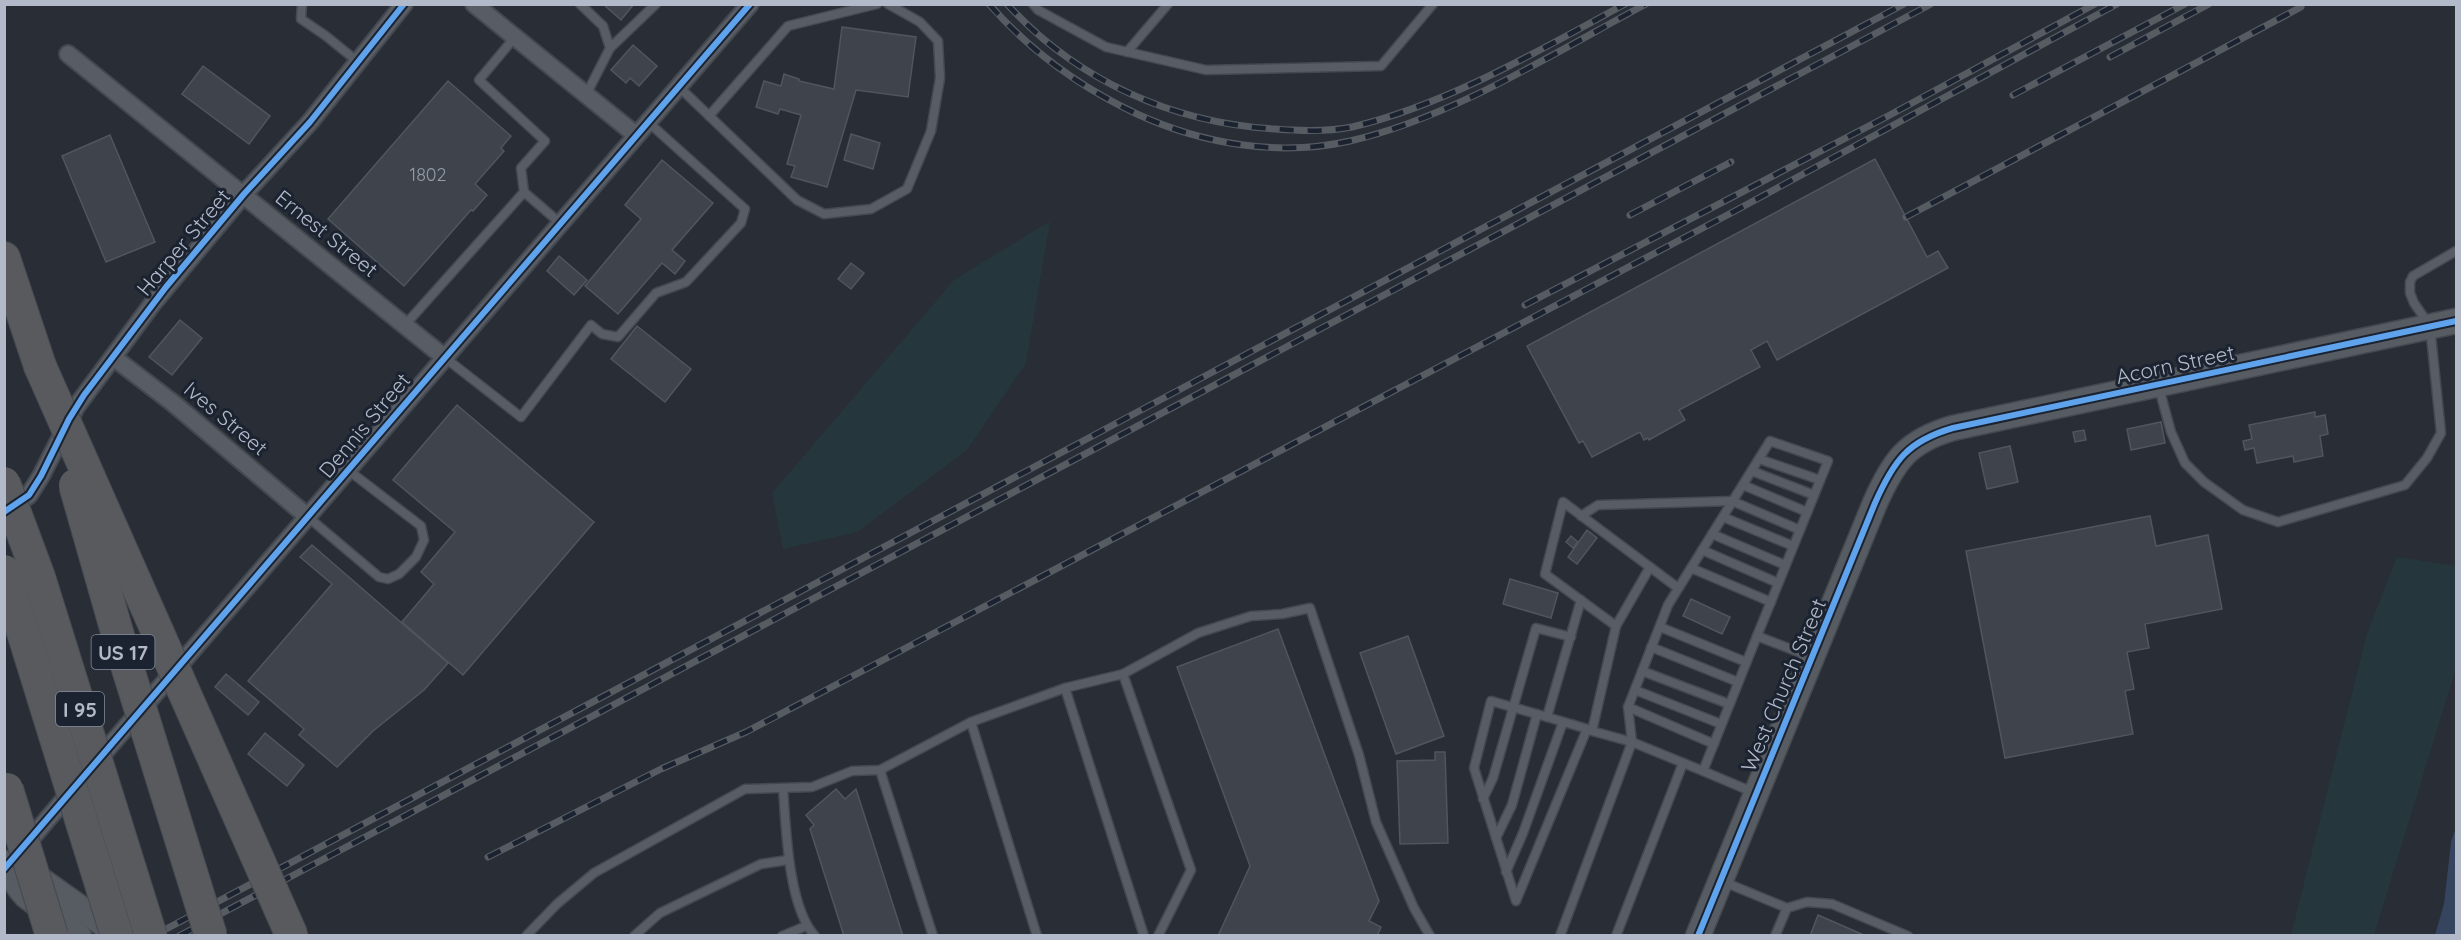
<svg xmlns="http://www.w3.org/2000/svg" width="2461" height="940" viewBox="0 0 2461 940" font-family="Quicksand,sans-serif">
  <style>
    .green { fill: #25373c }
    .water { fill: #35455f }
    .building { fill: #3f444c; stroke: #50555e; stroke-width: 1.5 }
    .lines { fill: none; stroke-linecap: round; stroke-linejoin: round }
    .lane-casing { stroke: #44484f; stroke-width: 11 }
    .street-casing { stroke: #44484f; stroke-width: 20 }
    .secondary-casing { stroke: #44484f; stroke-width: 27 }
    .highway-casing { stroke: #454951; stroke-width: 34 }
    .lane { stroke: #585c64; stroke-width: 8 }
    .street { stroke: #585c64; stroke-width: 16 }
    .secondary { stroke: #575b62; stroke-width: 24 }
    .highway { stroke: #585a5e; stroke-width: 32 }
    .rail-casing { stroke: #575b62; stroke-width: 7 }
    .rail { stroke: #1b2331; stroke-width: 4.5; stroke-dasharray: 14; stroke-linecap: butt }
    .highway-bridge-casing { stroke: #454951; stroke-width: 34; stroke-linecap: butt }
    .highway-bridge { stroke: #585a5e; stroke-width: 32 }
    .cycleway-casing { stroke: #1b2331; stroke-width: 10 }
    .cycleway { stroke: #60a3ed; stroke-width: 6 }
    .labels { text-anchor: middle; dominant-baseline: central; stroke-width: 6; stroke-linejoin: round; paint-order: stroke }
    .number-label { font-size: 18px; fill: #959ca9 }
    .shield { fill: #1b2331; stroke: #858c9b; stroke-width: 1.5 }
    .shield-label { font-size: 20px; font-weight: bold; fill: #b2b9c8 }
    .street-label { font-size: 21px; fill: #b2b9c8; stroke: #1b2331 }
  </style>
  <rect width="100%" height="100%" fill="#282d36"/>
  <!-- green -->
  <g class="green">
    <polygon points="1050,221 1026,363 967,450 857,532 783,549 772,493 954,280"/>
    <polygon points="2397,557 2456,566 2456,668 2374,935 2291,935 2367,634"/>
  </g>
  <!-- water -->
  <polygon class="water" points="2456,827 2455,935 2435,935 2444,904 2451,842"/>
  <!-- building -->
  <g class="building">
    <polygon points="603,4 634,4 621,20"/>
    <polygon points="842,27 916,37 908,97 856,90 827,187 791,177 795,166 787,164 801,115 780,109 778,114 756,107 764,81 781,86 784,74 799,79 799,81 834,89"/>
    <polygon points="633,45 657,66 639,86 630,78 626,83 611,70"/>
    <polygon points="203,66 270,116 249,144 182,94"/>
    <polygon points="448,81 511,136 501,148 504,151 475,184 487,195 473,211 471,210 404,286 328,219"/>
    <polygon points="851,134 880,143 873,169 844,160"/>
    <polygon points="110,135 155,242 106,262 62,156"/>
    <polygon points="1875,159 1927,257 1938,251 1948,268 1777,360 1767,341 1751,350 1760,367 1679,410 1685,420 1649,440 1648,438 1644,440 1640,432 1592,457 1583,441 1579,443 1527,346"/>
    <polygon points="662,160 713,203 672,250 685,261 675,274 662,263 618,314 585,286 641,219 625,205"/>
    <polygon points="559,256 587,280 574,295 547,271"/>
    <polygon points="851,263 864,273 851,289 838,279"/>
    <polygon points="180,320 202,338 172,375 149,357"/>
    <polygon points="637,326 691,369 665,402 611,359"/>
    <polygon points="457,405 594,522 463,675 402,622 434,584 421,572 455,532 393,480"/>
    <polygon points="2315,412 2315,417 2325,415 2328,434 2320,436 2323,456 2294,462 2293,456 2257,463 2254,448 2245,450 2243,441 2252,439 2249,425"/>
    <polygon points="2161,422 2165,443 2131,450 2127,429"/>
    <polygon points="2084,430 2086,440 2075,442 2073,432"/>
    <polygon points="2010,446 2018,482 1987,489 1979,453"/>
    <polygon points="2150,516 2156,546 2208,535 2222,609 2145,624 2149,648 2127,652 2134,689 2125,691 2133,734 2005,758 1966,551"/>
    <polygon points="1587,530 1597,538 1577,564 1568,557"/>
    <polygon points="1571,536 1578,542 1573,548 1566,542"/>
    <polygon points="312,545 448,663 424,690 373,731 337,767 299,735 304,729 248,681 332,584 300,557"/>
    <polygon points="1510,579 1558,593 1551,618 1503,604"/>
    <polygon points="1691,599 1730,617 1722,634 1683,616"/>
    <polygon points="1278,629 1379,901 1369,921 1381,927 1377,936 1218,936 1250,866 1177,667"/>
    <polygon points="1408,636 1444,736 1396,754 1360,653"/>
    <polygon points="226,674 259,702 248,715 215,687"/>
    <polygon points="265,733 304,765 287,786 248,754"/>
    <polygon points="1435,752 1445,752 1448,843 1400,844 1397,761 1435,760"/>
    <polygon points="836,789 845,799 856,789 903,936 844,936 810,829 814,825 806,815"/>
    <polygon points="1818,915 1866,936 1810,936"/>
  </g>
  <g class="lines">
    <defs>
      <g id="lane">
        <polyline points="302,4 301,19 326,36 358,62"/>
        <polyline points="580,4 603,26 610,48"/>
        <polyline points="1033,4 1038,10 1106,47 1206,70 1381,66 1433,4"/>
        <polyline points="515,37 479,80 545,141 521,168 524,192"/>
        <polyline points="1127,52 1168,4"/>
        <polyline points="678,86 797,200 824,214 871,209 907,189 931,131 940,78 938,41 920,22 888,4"/>
        <polyline points="586,95 610,48 656,4"/>
        <polyline points="709,116 788,26 877,4"/>
        <polyline points="405,325 524,192 560,223"/>
        <polyline points="444,357 521,417 591,325 602,334 618,337 656,293 686,282 741,223 745,209 648,122"/>
        <polyline points="2159,388 2171,432 2185,463 2204,482 2243,510 2278,522 2405,485 2427,458 2441,433 2430,326 2414,303 2410,293 2410,282 2413,276 2456,251"/>
        <polyline points="1759,459 1820,480"/>
        <polyline points="1752,471 1814,495"/>
        <polyline points="1743,485 1807,512"/>
        <polyline points="1581,516 1598,505 1732,501 1800,530"/>
        <polyline points="308,517 379,577 388,579 399,574 416,557 424,540 421,526 348,470"/>
        <polyline points="1723,517 1793,546"/>
        <polyline points="1712,534 1785,565"/>
        <polyline points="1702,550 1778,583"/>
        <polyline points="1691,568 1771,602"/>
        <polyline points="1581,600 1547,717 1591,730"/>
        <polyline points="1616,626 1650,567"/>
        <polyline points="1660,627 1746,662"/>
        <polyline points="1651,647 1738,682"/>
        <polyline points="1642,671 1729,704"/>
        <polyline points="1123,674 1191,870 1158,936"/>
        <polyline points="1065,688 1144,936"/>
        <polyline points="1635,690 1721,724"/>
        <polyline points="1628,707 1714,744"/>
        <polyline points="1547,717 1491,701 1474,768 1516,901 1587,729"/>
        <polyline points="971,722 1037,936"/>
        <polyline points="880,770 933,936"/>
        <polyline points="1703,771 1632,742 1628,707 1668,605 1770,441 1828,461 1757,636"/>
        <path d="M783 788C786 827 788 907 815 936"/>
        <polyline points="1755,793 1703,771 1757,636 1809,656"/>
        <polyline points="1483,799 1493,778 1536,628 1571,637"/>
        <polyline points="1496,838 1512,805 1537,714"/>
        <polyline points="1506,872 1523,833 1563,722"/>
        <polyline points="1724,882 1787,908 1807,902 1832,904 1908,936"/>
        <polyline points="526,936 557,904 594,873 745,789 812,787 852,771 880,770 971,722 1065,688 1123,674 1198,633 1251,616 1282,614 1310,608 1359,755 1376,822 1414,908 1430,936"/>
        <polyline points="634,936 660,913 761,864 788,860"/>
        <polyline points="782,936 806,926"/>
        <polyline points="1560,936 1632,742 1592,731 1616,626 1545,574 1563,502 1678,588"/>
        <polyline points="1616,936 1683,763"/>
        <polyline points="1775,936 1787,908"/>
      </g>
      <g id="street">
        <polyline points="474,4 636,135"/>
        <polyline points="68,54 444,357"/>
        <polyline points="113,357 173,403 308,517"/>
        <polyline points="8,510 29,495 41,476 76,407 153,303 244,194 310,122 404,4"/>
        <polyline points="95,763 750,4"/>
        <polyline points="23,848 74,788"/>
      </g>
      <g id="secondary">
        <polyline points="4,863 20,889 26,896 79,936"/>
        <polyline points="7,866 34,875 120,936"/>
        <path d="M1698 936 1875 503C1894 460 1908 441 1953 428L2456 321"/>
      </g>
      <polyline id="highway" points="4,258 40,366"/>
    </defs>
    <!-- lane casing -->
    <use href="#lane" class="lane-casing"/>
    <!-- street casing -->
    <use href="#street" class="street-casing"/>
    <!-- secondary casing -->
    <use href="#secondary" class="secondary-casing"/>
    <!-- highway casing -->
    <use href="#highway" class="highway-casing"/>
    <!-- lane -->
    <use href="#lane" class="lane"/>
    <!-- street -->
    <use href="#street" class="street"/>
    <!-- secondary -->
    <use href="#secondary" class="secondary"/>
    <!-- highway -->
    <use href="#highway" class="highway"/>
    <defs>
      <g id="rail">
        <path d="M989 4C1031 52 1080 87 1137 114 1202 144 1279 157 1350 141 1449 119 1556 52 1646 4"/>
        <path d="M1007 4C1077 81 1173 123 1275 129 1301 131 1327 132 1352 127 1446 105 1540 50 1625 4"/>
        <polyline points="2110,57 2209,4"/>
        <polyline points="2013,95 2185,4"/>
        <polyline points="1630,215 1731,162"/>
        <polyline points="1906,217 2301,7"/>
        <polyline points="1525,305 1888,116 2095,4"/>
        <polyline points="488,857 661,769 746,732 866,669 1733,212 2117,4"/>
        <polyline points="153,936 1904,4"/>
        <polyline points="179,936 1931,4"/>
      </g>
    </defs>
    <!-- rail casing -->
    <use href="#rail" class="rail-casing"/>
    <!-- rail -->
    <use href="#rail" class="rail"/>
    <defs>
      <g id="highway-bridge">
        <polyline points="40,366 292,936"/>
        <polyline points="4,483 39,577 151,936"/>
        <polyline points="75,485 123,653 211,936"/>
        <polyline points="4,571 117,936"/>
        <polyline points="7,789 52,936"/>
      </g>
    </defs>
    <!-- highway-bridge casing -->
    <use href="#highway-bridge" class="highway-bridge-casing"/>
    <!-- highway-bridge -->
    <use href="#highway-bridge" class="highway-bridge"/>
    <defs>
      <g id="cycleway">
        <polyline points="4,512 29,495 41,476 69,419 84,395 166,287 244,194 310,122 404,4"/>
        <polyline points="4,869 750,4"/>
        <path d="M1698 936 1875 503C1894 460 1908 441 1953 428L2456 321"/>
      </g>
    </defs>
    <!-- cycleway casing -->
    <use href="#cycleway" class="cycleway-casing"/>
    <!-- cycleway -->
    <use href="#cycleway" class="cycleway"/>
  </g>
  <g class="labels">
    <!-- number labels -->
    <g class="number-label">
      <text x="428" y="174">1802</text>
    </g>
    <!-- shield labels -->
    <g class="shield">
      <rect x="91.5" y="635" width="63" height="34" rx="4.5"/>
      <rect x="56" y="692" width="48" height="34" rx="4.5"/>
    </g>
    <g class="shield-label">
      <text x="123" y="652">US 17</text>
      <text x="80" y="709">I 95</text>
    </g>
    <!-- street labels -->
    <g class="street-label">
      <text transform="translate(327 233) rotate(39)">Ernest Street</text>
      <text transform="translate(183 242) rotate(-50)">Harper Street</text>
      <text transform="translate(2175 364) rotate(-12)">Acorn Street</text>
      <text transform="translate(226 418) rotate(40)">Ives Street</text>
      <text transform="translate(364 425) rotate(-50)">Dennis Street</text>
      <text transform="translate(1783 685) rotate(-67)">West Church Street</text>
    </g>
  </g>
  <!-- border -->
  <rect width="2461" height="940" fill="none" stroke="#b2b9c8" stroke-width="12"/>
</svg>
